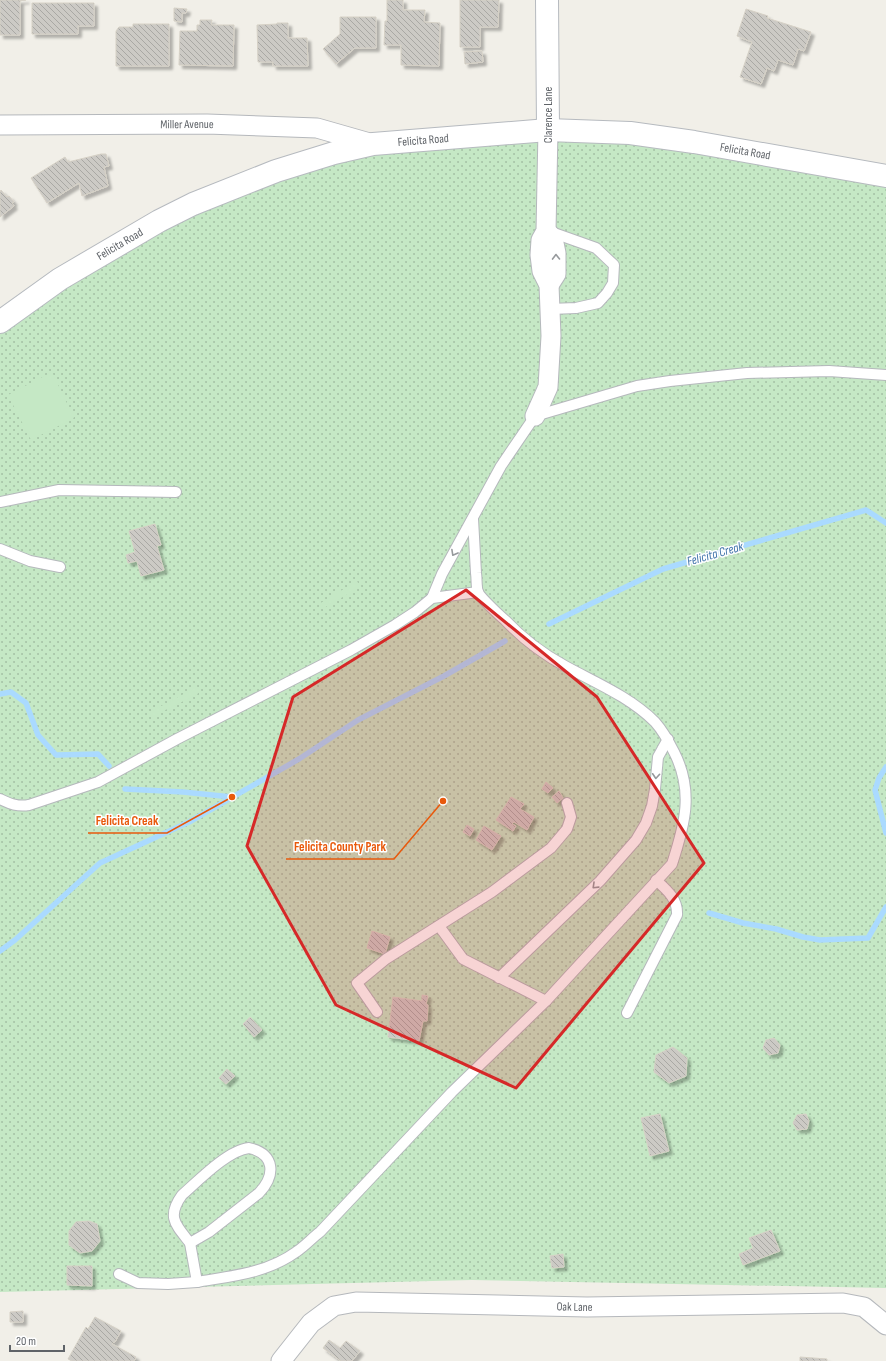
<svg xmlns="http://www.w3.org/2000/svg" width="886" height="1361" viewBox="0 0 886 1361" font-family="'Sofia Sans Condensed',sans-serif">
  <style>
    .grass { fill: url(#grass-dots) }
    .pitch { fill: #c5e8c5 }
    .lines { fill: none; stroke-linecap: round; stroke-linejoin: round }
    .stream { stroke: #aadaff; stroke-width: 5.5 }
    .building { fill: url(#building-back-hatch); stroke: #d6d1c6; filter: url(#shadow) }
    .lane-casing { stroke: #b5b8bc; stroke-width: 12 }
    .street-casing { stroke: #b5b8bc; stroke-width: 21 }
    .secondary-casing { stroke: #b6babf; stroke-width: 24 }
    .lane { stroke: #fff; stroke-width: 10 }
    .street { stroke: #fff; stroke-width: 19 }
    .secondary { stroke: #fff; stroke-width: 22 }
    .oneway { stroke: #979a9d }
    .marked { fill: #d62828; fill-opacity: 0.2; stroke: #d62828; stroke-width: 3; stroke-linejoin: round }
    .labels { text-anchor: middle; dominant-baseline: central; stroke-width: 3; stroke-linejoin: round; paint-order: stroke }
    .street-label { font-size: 12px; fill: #5f6368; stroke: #fff }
    .water-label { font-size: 13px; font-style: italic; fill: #4174aa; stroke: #fff }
    .leader { fill: none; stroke: #e8590c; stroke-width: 1.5 }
    .callout-dot { fill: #e8590c; stroke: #fff; stroke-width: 1.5 }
    .callout-label { font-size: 13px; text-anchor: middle; font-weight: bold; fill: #e8590c; stroke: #fff; stroke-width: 3; stroke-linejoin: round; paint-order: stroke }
  </style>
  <defs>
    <pattern id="grass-dots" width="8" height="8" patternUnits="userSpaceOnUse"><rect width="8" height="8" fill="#c5e8c5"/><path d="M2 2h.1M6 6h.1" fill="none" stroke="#a3c0a4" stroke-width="1.8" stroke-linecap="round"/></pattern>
    <pattern id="building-back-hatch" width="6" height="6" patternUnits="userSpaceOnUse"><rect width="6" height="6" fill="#cccac5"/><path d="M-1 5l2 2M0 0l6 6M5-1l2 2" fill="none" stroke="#a9a8a4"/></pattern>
    <filter id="shadow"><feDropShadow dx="3.5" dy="3.5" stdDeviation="1" flood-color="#0004"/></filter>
  </defs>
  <rect width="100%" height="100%" fill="#f1efe8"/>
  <!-- grass -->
  <polygon class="grass" points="548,130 886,176 886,1288 472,1280 0,1292 0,322 118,246 335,153"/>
  <!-- pitch -->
  <g class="pitch">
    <polygon points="52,372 74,418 31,440 8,395"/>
    <polygon points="357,581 360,587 322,609 319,604"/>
    <polygon points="195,688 198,694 151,717 148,713"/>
  </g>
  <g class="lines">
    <!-- stream -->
    <g class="stream">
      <polyline points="549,624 663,569 866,510 886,523"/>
      <polyline points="0,694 11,692 26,703 38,735 56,755 98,754 109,766"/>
      <polyline points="886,767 879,778 875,790 886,833"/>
      <polyline points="125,789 183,792 232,797"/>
      <polyline points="709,913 743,923 776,929 803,937 820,940 868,938 886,907"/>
      <polyline points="0,951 15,940 100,863 189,822 299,759 358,720 444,676 505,641"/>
    </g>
  </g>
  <!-- building -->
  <g class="building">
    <polygon points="0,0 26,0 20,1 20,35 0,35"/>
    <polygon points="387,0 403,0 403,10 425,10 424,22 440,23 439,66 401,65 401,45 384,45 385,21 387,21"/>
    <polygon points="460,0 499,0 498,27 480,27 480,47 460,47"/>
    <polygon points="32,3 94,3 94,26 78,26 78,34 32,34"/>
    <polygon points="174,8 187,9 186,13 182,13 182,22 174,21"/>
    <polygon points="746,9 768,16 767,18 811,32 804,51 798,49 793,65 778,60 774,71 767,68 761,84 740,77 752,42 737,36"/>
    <polygon points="340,17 376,17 376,48 355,48 336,64 323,49 340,34"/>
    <polygon points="200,20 212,20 211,25 234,25 233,66 179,65 180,31 197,31 197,25 200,25"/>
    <polygon points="277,23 288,23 288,38 307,38 308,66 273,66 273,62 258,62 257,25 277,24"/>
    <polygon points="133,24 169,24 169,66 116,66 116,31 119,27 133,27"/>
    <polygon points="482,51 483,62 465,64 464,52"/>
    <polygon points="101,154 106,154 109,166 104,167 108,186 82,196 79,183 47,203 31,178 65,157 68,162"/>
    <polygon points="1,190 7,197 9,196 14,202 12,203 14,206 0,217 0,192"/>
    <polygon points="155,524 161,545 157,546 164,570 141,576 137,561 128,563 126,555 135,552 129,531"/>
    <polygon points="546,782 553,788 548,793 542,789"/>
    <polygon points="559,791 563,798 557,803 552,797"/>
    <polygon points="511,797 524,804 520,809 534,817 527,830 514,822 512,824 516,826 513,831 496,820"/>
    <polygon points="467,825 474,829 470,836 463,832"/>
    <polygon points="484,826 501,836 492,850 476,840"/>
    <polygon points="372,931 390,937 385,954 367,948"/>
    <polygon points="422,995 428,996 426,1004 428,1005 427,1021 423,1021 419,1041 388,1037 393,997 422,1001"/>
    <polygon points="250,1017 262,1030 254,1037 243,1024"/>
    <polygon points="774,1038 780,1045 778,1053 769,1055 763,1048 766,1040"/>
    <polygon points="673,1047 687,1058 686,1076 669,1083 654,1072 656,1055"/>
    <polygon points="227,1069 235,1076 226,1084 219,1078"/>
    <polygon points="660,1114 669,1151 650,1156 641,1118"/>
    <polygon points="806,1114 809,1121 807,1129 797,1130 793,1123 797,1115"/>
    <polygon points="89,1221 97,1224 100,1241 92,1251 80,1253 69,1245 69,1231 76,1222"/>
    <polygon points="771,1230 780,1251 743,1265 739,1254 753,1248 749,1238"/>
    <polygon points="563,1254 564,1267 552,1268 550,1256"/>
    <polygon points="67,1266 92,1266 92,1286 67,1285"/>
    <polygon points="23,1311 23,1322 10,1322 10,1312"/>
    <polygon points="95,1317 121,1331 115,1342 114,1342 112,1344 136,1357 134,1361 72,1361 68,1359 86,1327 88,1329"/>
    <polygon points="329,1340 340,1348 346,1341 360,1351 352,1361 341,1361 323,1348"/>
    <polygon points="800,1357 827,1359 827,1361 800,1361"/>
  </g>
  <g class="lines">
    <defs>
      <g id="lane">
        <polyline points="550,309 576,308 598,303 607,293 613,283 614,265 596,248 551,232"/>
        <polyline points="0,502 59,490 176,492"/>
        <polyline points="0,549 30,561 60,567"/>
        <polyline points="432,598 442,574 501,466 535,416 637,386 670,381 747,373 829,371 886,375"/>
        <path d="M0 799C10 804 18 807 29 805L98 782 177 739 351 650 395 625 415 612 432 598 478 592"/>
        <polyline points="439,926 463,959 546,1001"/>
        <polyline points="499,978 600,881 636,840 646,823 652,806 655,789 658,757 668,739"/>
        <polyline points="377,1012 357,983 386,959 492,892 551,848 567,829 571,817 567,803"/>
        <path d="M627 1013 677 915C678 899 667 890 656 880"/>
        <path d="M249 1148C275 1154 276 1175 259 1193L209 1232 190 1243C176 1225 166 1217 182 1195 198 1181 228 1150 249 1148Z"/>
        <path d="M190 1243 197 1282C232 1276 267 1273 296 1252 305 1246 312 1238 320 1232L452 1092 546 1001 672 864C685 824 694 791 674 752 669 742 663 731 655 722 630 697 596 683 565 666 543 654 522 638 505 620 499 615 480 597 478 592 476 587 477 579 476 573 475 555 474 537 473 519"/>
        <polyline points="119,1274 138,1283 168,1284 197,1282"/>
      </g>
      <g id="street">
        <path id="s1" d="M0 125 207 124 317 128 373 144"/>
        <polyline points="546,231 553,238 556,253 556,274 549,285"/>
        <polyline points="535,416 548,387 551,336 549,285 542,271 540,255 541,240 546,231 548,130"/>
        <path id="s2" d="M281 1361 311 1323 334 1306 356 1302 587 1307 843 1303 864 1307 886 1325"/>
      </g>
      <g id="secondary">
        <polyline points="547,0 548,130"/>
        <path id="s3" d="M0 322 60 279 159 221 193 204 276 171 334 153 373 144 548 130 630 133 694 142 886 176"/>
      </g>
    </defs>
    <!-- lane casing -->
    <use href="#lane" class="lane-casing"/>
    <!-- street casing -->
    <use href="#street" class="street-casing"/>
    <!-- secondary casing -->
    <use href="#secondary" class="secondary-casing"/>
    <!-- lane -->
    <use href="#lane" class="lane"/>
    <!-- street -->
    <use href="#street" class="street"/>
    <!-- secondary -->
    <use href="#secondary" class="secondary"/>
  </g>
  <!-- one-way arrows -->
  <defs><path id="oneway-chevron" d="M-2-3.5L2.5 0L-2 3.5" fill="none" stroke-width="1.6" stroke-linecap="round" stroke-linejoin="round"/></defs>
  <g class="oneway">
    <use href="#oneway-chevron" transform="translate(556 257) rotate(-91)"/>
    <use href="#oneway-chevron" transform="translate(454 553) rotate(119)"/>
    <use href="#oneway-chevron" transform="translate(656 776) rotate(94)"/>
    <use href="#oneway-chevron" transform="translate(595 886) rotate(136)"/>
  </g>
  <!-- marked area -->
  <path class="marked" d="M466 590 597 697 704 863 516 1088 336 1005 247 846 293 697Z"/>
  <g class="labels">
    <!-- street labels -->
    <g class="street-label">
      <text transform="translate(548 115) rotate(-90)">Clarence Lane</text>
      <text stroke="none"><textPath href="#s1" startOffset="187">Miller Avenue</textPath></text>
      <text stroke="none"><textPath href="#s3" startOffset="467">Felicita Road</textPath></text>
      <text stroke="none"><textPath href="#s3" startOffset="791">Felicita Road</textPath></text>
      <text stroke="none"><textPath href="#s3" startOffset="143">Felicita Road</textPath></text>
      <text stroke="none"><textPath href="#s2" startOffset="318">Oak Lane</textPath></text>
    </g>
    <!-- water labels -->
    <g class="water-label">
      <text transform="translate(715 554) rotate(-16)">Felicita Creak</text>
    </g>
  </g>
  <!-- callouts -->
  <path class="leader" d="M232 797L167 833H88M443 801L394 859H286"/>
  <g class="callout-dot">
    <circle cx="232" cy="797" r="4"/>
    <circle cx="443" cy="801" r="4"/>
  </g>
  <g class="callout-label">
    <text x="127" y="825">Felicita Creak</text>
    <text x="340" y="851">Felicita County Park</text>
  </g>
  <!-- scale -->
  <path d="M10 1345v6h54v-6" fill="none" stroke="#5f6368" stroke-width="2"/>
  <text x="16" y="1345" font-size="12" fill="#5f6368" stroke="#ffffff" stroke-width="3" paint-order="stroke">20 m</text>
</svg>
